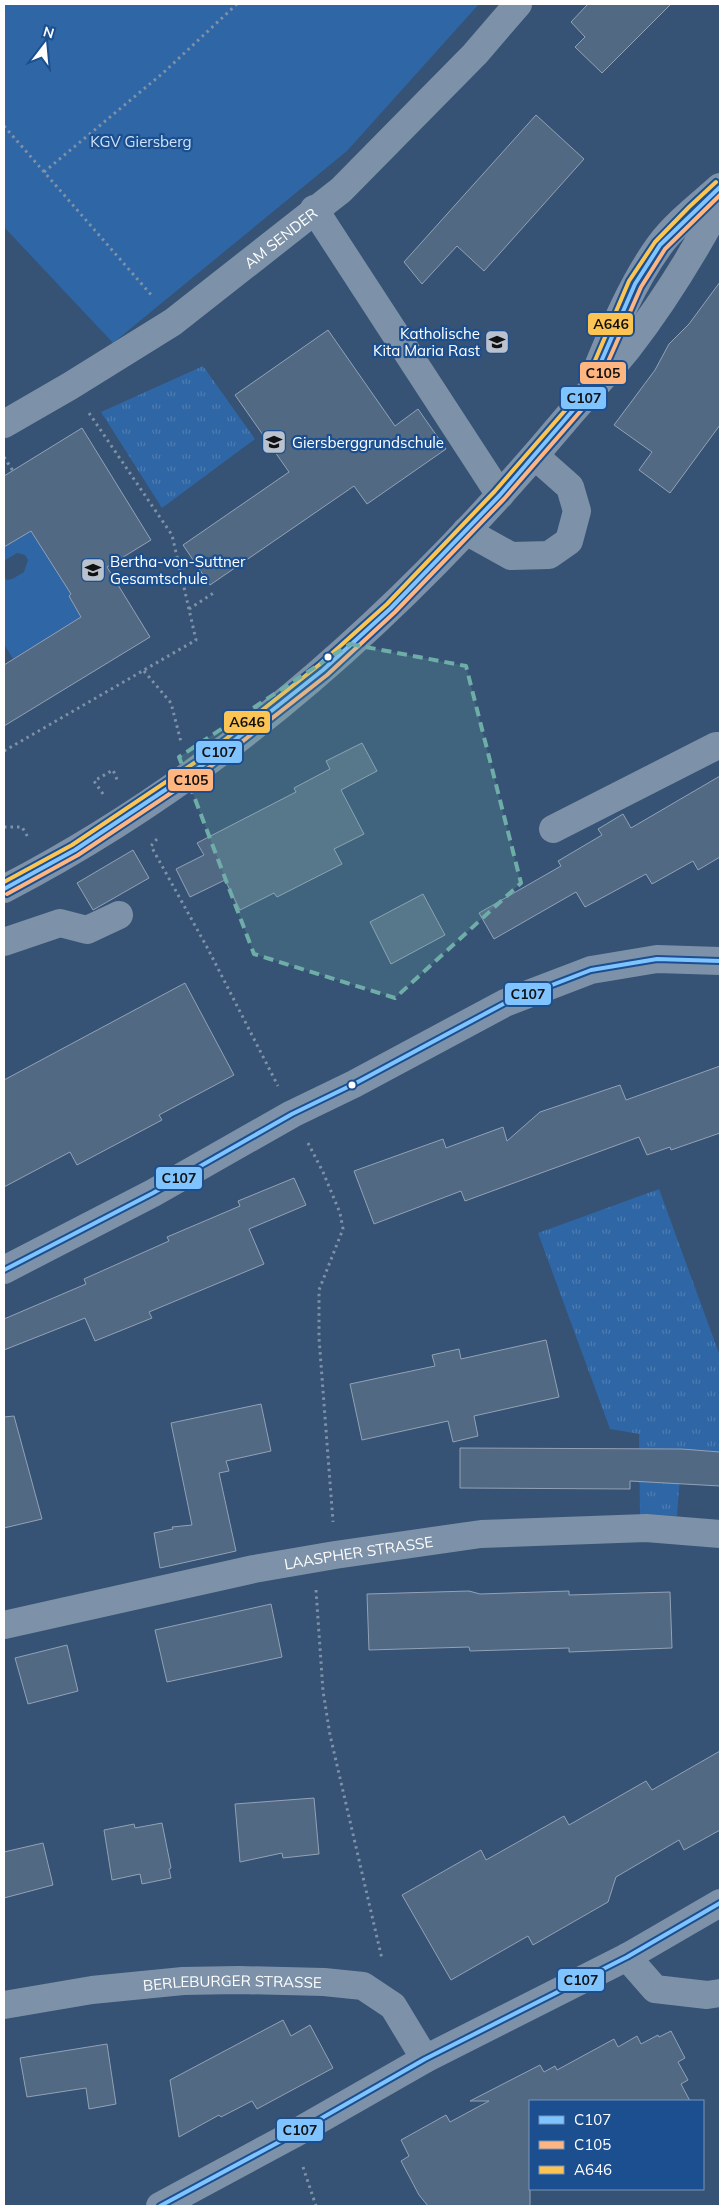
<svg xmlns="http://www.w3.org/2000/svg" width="724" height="2210" viewBox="0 0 724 2210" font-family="Mulish,sans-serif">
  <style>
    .grass { fill: url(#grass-tufts) }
    .garden { fill: #2f66a5 }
    .building { fill: #526984; stroke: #92a2b6 }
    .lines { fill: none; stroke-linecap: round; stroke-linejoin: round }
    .path { stroke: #7d92a8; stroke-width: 3; stroke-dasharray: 2.5 4; stroke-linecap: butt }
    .minor { stroke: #7d92a8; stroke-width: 28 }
    .bus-1-casing { stroke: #1b4f8f; stroke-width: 8 }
    .bus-2-casing { stroke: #1b4f8f; stroke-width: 8 }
    .bus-3-casing { stroke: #1b4f8f; stroke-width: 8 }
    .bus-1 { stroke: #80c4ff; stroke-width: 4 }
    .bus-2 { stroke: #ffb580; stroke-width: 4 }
    .bus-3 { stroke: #fcc553; stroke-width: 4 }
    .marked { fill: #6fada8; fill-opacity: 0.2; stroke: #6fada8; stroke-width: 4; stroke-dasharray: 10 6; stroke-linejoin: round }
    .bus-dot { fill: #fff; stroke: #1b4f8f; stroke-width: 2 }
    .labels { text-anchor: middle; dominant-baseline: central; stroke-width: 4.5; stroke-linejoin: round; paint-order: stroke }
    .park-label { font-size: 15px; fill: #cfe3fa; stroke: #1b4f8f }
    .street-label { font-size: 15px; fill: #fff; stroke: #1b4f8f }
    .poi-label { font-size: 15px; fill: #fff; stroke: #1b4f8f; text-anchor: start }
    .line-badge { stroke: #1b4f8f; stroke-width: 2 }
    .pale-badge-label { font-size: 14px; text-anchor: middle; font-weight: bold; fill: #111 }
  </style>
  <defs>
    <pattern id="grass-tufts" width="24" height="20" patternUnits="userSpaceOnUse" patternTransform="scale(1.25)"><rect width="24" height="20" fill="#2f66a5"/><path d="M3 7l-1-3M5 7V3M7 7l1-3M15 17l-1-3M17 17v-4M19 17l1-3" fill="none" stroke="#4e7db2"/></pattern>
  </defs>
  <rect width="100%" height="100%" fill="#365274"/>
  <!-- grass -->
  <g class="grass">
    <polygon points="203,366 255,439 162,508 101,412"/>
    <polygon points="659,1189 720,1356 720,1452 682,1450 677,1516 640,1515 639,1434 610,1429 538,1233"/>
  </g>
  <!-- garden -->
  <g class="garden">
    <polygon points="4,4 479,4 347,151 113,343 4,227"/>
    <polygon points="31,531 71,594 69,596 81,617 13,659 4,644 4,577 7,580 12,579 24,572 28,560 25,555 17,553 4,561 4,547"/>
  </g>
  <!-- building -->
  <g class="building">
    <polygon points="588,4 671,4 602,73 575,47 585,37 571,22"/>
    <polygon points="536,115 584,159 484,271 457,246 422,284 404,262"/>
    <polygon points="720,282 720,425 670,493 639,470 652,452 614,425 655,370 669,344 689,324"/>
    <polygon points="328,330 395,426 418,409 446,449 367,504 354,486 210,585 183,545 289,472 235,395"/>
    <polygon points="82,428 151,540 107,567 150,637 4,726 4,665 81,617 69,596 71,594 31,531 4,547 4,476"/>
    <polygon points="362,743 377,771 341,790 364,834 334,849 342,864 277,897 274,893 240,910 225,880 190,897 176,869 204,855 197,843 296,792 294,788 330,769 326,761"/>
    <polygon points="720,776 720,857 698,870 693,861 652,884 646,874 585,907 576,892 494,939 479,913 561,866 558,861 602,835 598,829 623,814 631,828"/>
    <polygon points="133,850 149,878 93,910 77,883"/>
    <polygon points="423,894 445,935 391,964 370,922"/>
    <polygon points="185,983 234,1075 159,1115 162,1120 77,1165 70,1152 4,1187 4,1080"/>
    <polygon points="720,1066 720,1133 671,1150 670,1147 647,1155 639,1137 465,1201 461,1191 374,1224 354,1171 443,1139 446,1148 503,1127 507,1141 540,1112 620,1085 626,1100"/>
    <polygon points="294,1178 306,1205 249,1229 264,1264 149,1312 152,1318 95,1341 85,1318 4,1350 4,1319 86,1284 84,1279 169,1241 167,1237 240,1206 238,1201"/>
    <polygon points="546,1340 559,1397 474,1416 478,1436 453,1442 448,1421 362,1440 350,1384 435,1366 432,1355 459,1349 461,1359"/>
    <polygon points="261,1404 271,1451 226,1461 229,1471 219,1473 236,1551 160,1568 154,1533 173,1529 172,1527 192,1525 171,1423"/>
    <polygon points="14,1416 42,1519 4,1528 4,1417"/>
    <polygon points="460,1448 682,1449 720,1452 720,1486 630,1481 630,1489 460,1488"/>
    <polygon points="469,1591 480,1594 569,1591 569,1595 670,1592 672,1648 569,1652 569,1648 470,1651 469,1647 369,1650 367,1594"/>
    <polygon points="271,1604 282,1657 167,1682 155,1630"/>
    <polygon points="67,1645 78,1691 28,1704 15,1658"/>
    <polygon points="720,1751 720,1830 684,1850 679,1840 616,1877 608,1902 533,1945 528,1936 451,1980 402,1895 481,1850 486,1860 564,1816 569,1825 646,1781 652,1790"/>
    <polygon points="314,1798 319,1854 283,1858 282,1853 240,1862 235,1804"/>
    <polygon points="162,1823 171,1868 169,1869 171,1878 142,1884 140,1874 112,1880 104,1830 134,1824 135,1828"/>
    <polygon points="43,1843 53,1885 4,1898 4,1852"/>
    <polygon points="283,2020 291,2036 310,2025 333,2068 257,2109 252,2101 221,2117 219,2115 179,2137 170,2080"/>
    <polygon points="671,2031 685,2058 678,2062 688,2080 681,2084 690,2101 530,2101 530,2206 428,2206 419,2195 401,2161 409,2156 401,2140 446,2115 450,2122 489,2101 470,2101 540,2065 544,2072 555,2066 557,2070 614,2039 618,2047 637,2036 641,2044 658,2035 659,2037"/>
    <polygon points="107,2044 116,2104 89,2109 86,2088 27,2097 20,2058"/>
  </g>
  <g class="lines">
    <!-- path -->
    <g class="path">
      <polyline points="4,126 153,297"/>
      <polyline points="44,172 163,73 237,4"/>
      <polyline points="4,457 13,471"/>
      <polyline points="189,609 215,592"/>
      <polyline points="144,671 171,703 181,742"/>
      <polyline points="4,751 196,640 172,535 89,413"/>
      <polyline points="103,794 94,781 113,770 118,782"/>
      <polyline points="4,827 22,827 29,839"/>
      <polyline points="157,839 151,846 208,949 278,1086"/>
      <polyline points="308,1143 323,1172 340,1213 343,1229 319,1290 319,1338 333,1522"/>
      <polyline points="316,1590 323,1691 330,1735 382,1959"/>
      <polyline points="303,2167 316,2206"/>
    </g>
    <!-- minor -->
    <g class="minor">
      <polyline points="314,209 500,495"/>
      <path d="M595 374C613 330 631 285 659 246 675 224 700 205 720 187"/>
      <path id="s1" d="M4 424 70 386 173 322 341 190 475 54 518 4"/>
      <polyline points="466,531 511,556 549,555 569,541 577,511 570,487 535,456"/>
      <polyline points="553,829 716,746 720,746"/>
      <path d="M4 889C222 776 408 608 565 420 585 396 608 373 628 348 663 303 693 254 720 204"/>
      <polyline points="4,942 60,923 87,930 119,915"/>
      <polyline points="4,1270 153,1193 292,1114 354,1084 505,1003 591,970 657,959 720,961"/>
      <path id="s2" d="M4 1625 254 1569 335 1555 481 1534 646 1528 720 1534"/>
      <polyline points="627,1957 655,1989 707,1995 720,1993"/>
      <path id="s3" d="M4 2005 92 1990 183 1981 239 1980 324 1982 363 1986 393 2006 425 2059"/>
      <polyline points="160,2206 292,2135 425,2059 627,1957 720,1903"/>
    </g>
    <defs>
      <g id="bus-1">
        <polyline points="4,889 75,850 207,762 323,670 391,608 500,495 587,394 635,284 660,245 720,187"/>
        <polyline points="4,1270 153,1193 292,1114 354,1084 505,1003 591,970 657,959 720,961"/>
        <polyline points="160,2206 292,2135 425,2059 627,1957 720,1903"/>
      </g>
      <polyline id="bus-2" points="7,894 78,855 210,767 327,675 395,612 504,499 592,398 641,287 665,249 720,195"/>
      <polyline id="bus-3" points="4,882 72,845 203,757 319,665 387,604 495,491 582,391 629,281 655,242 689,207 716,182"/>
    </defs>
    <!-- bus-1 casing -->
    <use href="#bus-1" class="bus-1-casing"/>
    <!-- bus-2 casing -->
    <use href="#bus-2" class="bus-2-casing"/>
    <!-- bus-3 casing -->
    <use href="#bus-3" class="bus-3-casing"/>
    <!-- bus-1 -->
    <use href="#bus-1" class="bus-1"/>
    <!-- bus-2 -->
    <use href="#bus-2" class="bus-2"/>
    <!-- bus-3 -->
    <use href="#bus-3" class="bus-3"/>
  </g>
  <!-- marked area -->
  <path class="marked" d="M350 644 466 666 521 883 395 998 254 954 179 757Z"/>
  <!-- icons -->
  <defs>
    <symbol id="school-square" viewBox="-11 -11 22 22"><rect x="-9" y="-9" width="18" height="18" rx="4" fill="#b9c2ce" stroke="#1b4f8f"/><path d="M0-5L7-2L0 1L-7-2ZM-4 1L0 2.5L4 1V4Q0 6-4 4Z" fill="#111"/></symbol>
  </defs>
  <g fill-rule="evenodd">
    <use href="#school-square" x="483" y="328" width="28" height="28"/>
    <use href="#school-square" x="260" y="428" width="28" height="28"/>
    <use href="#school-square" x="79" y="556" width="28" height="28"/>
  </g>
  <!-- markers -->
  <g class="bus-dot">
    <circle cx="328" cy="657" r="4.5"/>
    <circle cx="352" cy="1085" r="4.5"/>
  </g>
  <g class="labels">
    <!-- park labels -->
    <g class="park-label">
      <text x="141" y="141">KGV Giersberg</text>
    </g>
    <!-- street labels -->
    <g class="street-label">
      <text stroke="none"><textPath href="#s1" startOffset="334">AM SENDER</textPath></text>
      <text stroke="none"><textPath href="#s2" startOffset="362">LAASPHER STRASSE</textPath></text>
      <text stroke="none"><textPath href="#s3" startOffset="230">BERLEBURGER STRASSE</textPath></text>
    </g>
    <!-- poi labels -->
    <g class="poi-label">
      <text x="480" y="333" text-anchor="end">Katholische<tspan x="480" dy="17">Kita Maria Rast</tspan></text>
      <text x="292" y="442">Giersberggrundschule</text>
      <text x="110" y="561">Bertha-von-Suttner<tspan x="110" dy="17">Gesamtschule</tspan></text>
    </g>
  </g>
  <g class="line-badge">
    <rect x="587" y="312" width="47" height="24" rx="5" fill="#fcc553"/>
    <rect x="579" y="361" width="48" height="24" rx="5" fill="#ffb580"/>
    <rect x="560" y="386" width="47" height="24" rx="5" fill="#80c4ff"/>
    <rect x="223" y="710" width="48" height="24" rx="5" fill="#fcc553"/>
    <rect x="195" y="740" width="48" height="24" rx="5" fill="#80c4ff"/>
    <rect x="167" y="768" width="47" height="24" rx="5" fill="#ffb580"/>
    <rect x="504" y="982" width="48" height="24" rx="5" fill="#80c4ff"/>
    <rect x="155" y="1166" width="48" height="24" rx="5" fill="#80c4ff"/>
    <rect x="557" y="1968" width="48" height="24" rx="5" fill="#80c4ff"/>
    <rect x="276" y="2118" width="48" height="24" rx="5" fill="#80c4ff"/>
  </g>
  <g class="pale-badge-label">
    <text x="611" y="329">A646</text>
    <text x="603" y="378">C105</text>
    <text x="584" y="403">C107</text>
    <text x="247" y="727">A646</text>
    <text x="219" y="757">C107</text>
    <text x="191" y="785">C105</text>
    <text x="528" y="999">C107</text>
    <text x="179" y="1183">C107</text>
    <text x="581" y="1985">C107</text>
    <text x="300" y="2135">C107</text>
  </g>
  <!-- border -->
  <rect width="724" height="2210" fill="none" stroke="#ffffff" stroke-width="10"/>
  <!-- legend -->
  <rect x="529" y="2100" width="175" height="90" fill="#1b4f8f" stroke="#7695bc"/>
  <rect x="539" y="2116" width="25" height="8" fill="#80c4ff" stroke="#7695bc"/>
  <text x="574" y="2125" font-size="15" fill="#ffffff">C107</text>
  <rect x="539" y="2141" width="25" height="8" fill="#ffb580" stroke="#7695bc"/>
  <text x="574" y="2150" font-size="15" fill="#ffffff">C105</text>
  <rect x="539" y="2166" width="25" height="8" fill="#fcc553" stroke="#7695bc"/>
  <text x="574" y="2175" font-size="15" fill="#ffffff">A646</text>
  <!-- north arrow -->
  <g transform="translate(45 45) rotate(16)" stroke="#1b4f8f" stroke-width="4" paint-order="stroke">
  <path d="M0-4L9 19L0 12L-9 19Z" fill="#ffffff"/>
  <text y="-8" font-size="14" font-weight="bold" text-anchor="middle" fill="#ffffff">N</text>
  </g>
</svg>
